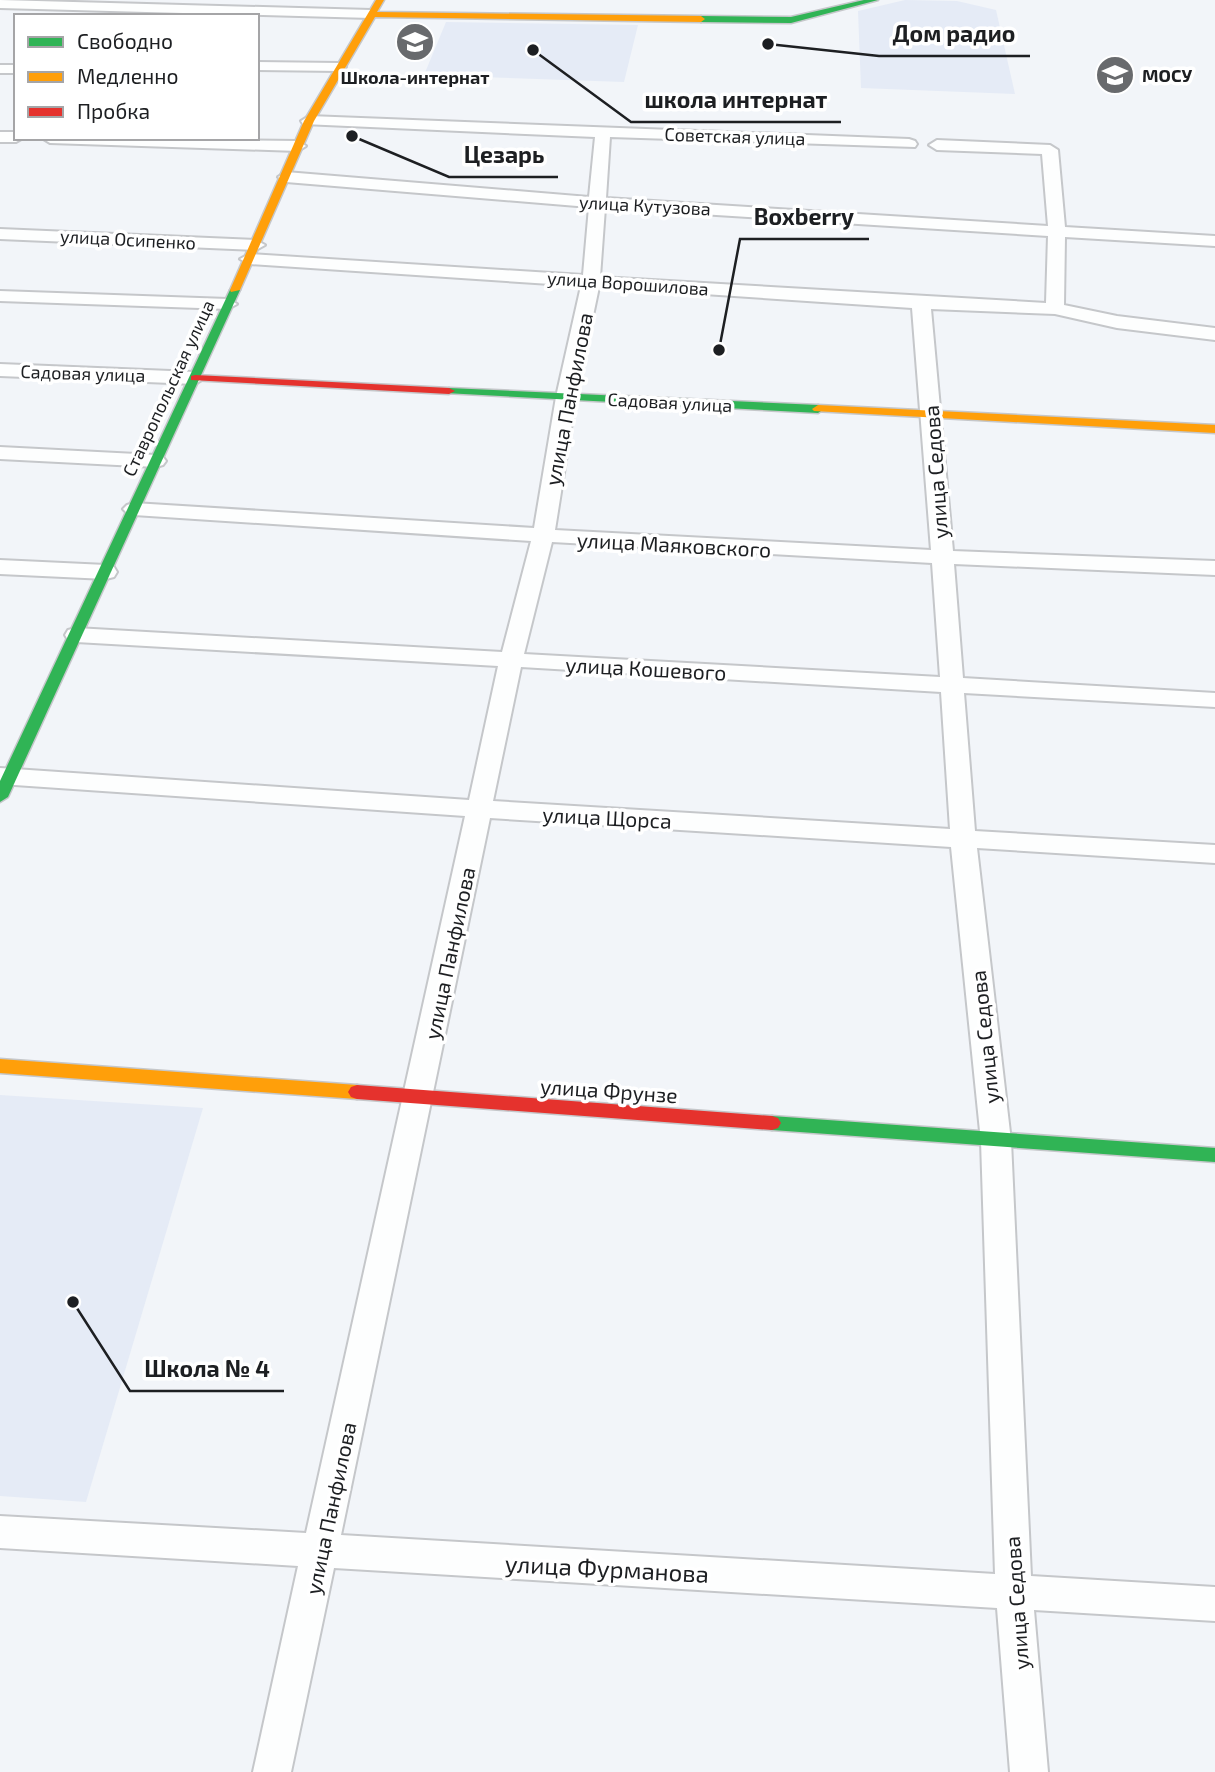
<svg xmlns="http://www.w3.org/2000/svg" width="1215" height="1772" viewBox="0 0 1215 1772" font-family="'Exo 2',sans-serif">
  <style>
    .built { fill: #e5ebf6 }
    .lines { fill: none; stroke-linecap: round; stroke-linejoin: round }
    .street-casing { stroke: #c5c7ca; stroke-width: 4 }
    .fast-casing { stroke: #c5c7ca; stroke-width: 3 }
    .slow-casing { stroke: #c5c7ca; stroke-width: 3 }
    .jam-casing { stroke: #c5c7ca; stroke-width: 3 }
    .street { fill: #fdfefe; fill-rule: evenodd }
    .fast { fill: #30b455; fill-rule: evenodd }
    .slow { fill: #ff9f0a; fill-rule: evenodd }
    .jam { fill: #e5322d; fill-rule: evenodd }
    .labels { text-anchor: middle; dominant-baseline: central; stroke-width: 7; stroke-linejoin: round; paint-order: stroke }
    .far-poi-label { font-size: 18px; font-weight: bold; fill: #1d1f22; stroke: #fff; text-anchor: start }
    .far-street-label { font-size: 18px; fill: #1d1f22; stroke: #fff }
    .street-label { font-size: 21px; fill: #1d1f22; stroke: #fff }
    .near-street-label { font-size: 24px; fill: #1d1f22; stroke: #fff }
    .leader { fill: none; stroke: #1d1f22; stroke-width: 2.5 }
    .callout-dot { fill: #1d1f22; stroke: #fff; stroke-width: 2.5 }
    .callout-label { font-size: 23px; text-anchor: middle; font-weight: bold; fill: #1d1f22; stroke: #fff; stroke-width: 7; stroke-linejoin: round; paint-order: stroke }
  </style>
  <rect width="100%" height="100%" fill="#f2f5f9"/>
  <!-- built -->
  <g class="built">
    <polygon points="905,0 957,1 996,10 1015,94 861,88 858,11"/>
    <polygon points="446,22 638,25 624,82 424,75"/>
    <polygon points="0,1095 203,1108 86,1502 0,1496"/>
  </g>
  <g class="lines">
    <defs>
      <g id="street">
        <polygon points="0,0 371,10 378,14 371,18 0,8"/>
        <polygon points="257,62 339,63 346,67 339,71 257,70"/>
        <rect x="0" y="65" width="16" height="8"/>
        <path d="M309 116 909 139 915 141 917 144 915 147 610 137 606 198 1048 226 1042 154 937 150 929 145 937 140 1050 145 1058 150 1065 227 1215 236V246L1065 237 1064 305 1117 316 1215 328V340L1117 328 1055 314 931 309 953 551 1215 561V575L954 564 963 678 1215 693V707L964 693 975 831 1215 845V863L977 848 1011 1141 1031 1576 1215 1587V1621L1034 1610 1048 1772H1010L997 1608 334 1568 291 1772H253L298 1566 0 1548V1516L306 1533 465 816 0 784V768L469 800 498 666 76 642 68 640 65 635 68 630 76 628 502 652 531 541 134 515 127 513 123 509 127 505 134 503 534 528 556 397 581 286 249 264 240 259 249 254 583 275 589 207 286 182 278 177 286 172 589 197 595 137 303 124 301 121ZM605 208 1048 236 1046 303 600 277ZM599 287 912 308 931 550 555 530 576 397ZM552 542 932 563 940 677 524 654ZM521 667 941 692 950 829 493 801ZM490 818 951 847 981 1141 995 1574 341 1535Z"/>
        <polygon points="0,132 16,132 16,138 23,138 16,142 0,142"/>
        <polygon points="42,138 298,141 306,146 298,151 50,143"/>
        <polygon points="0,229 256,240 265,245 256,250 0,239"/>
        <polygon points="0,291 228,299 237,304 228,309 0,301"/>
        <polygon points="0,364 195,372 205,378 195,384 0,376"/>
        <polygon points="0,447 156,455 163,457 166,461 163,465 156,467 0,459"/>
        <polygon points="0,560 106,565 114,567 117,572 114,577 106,579 0,574"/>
      </g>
      <g id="fast">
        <polygon points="864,0 878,0 791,23 701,22 697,19 701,16 791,17"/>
        <polygon points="235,287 240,290 8,797 0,802 0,781 230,290"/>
        <polygon points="449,388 818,405 824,409 818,413 445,393 443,391"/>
        <polygon points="772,1116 1215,1148 1215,1162 772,1130 766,1128 763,1123 766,1118"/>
      </g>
      <g id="slow">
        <polygon points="376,0 384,0 377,12 701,16 705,19 701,22 375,17 314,121 240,290 231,292 230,290 304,121"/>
        <polygon points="818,405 1215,425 1215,433 814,411 812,409"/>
        <polygon points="0,1059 357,1085 363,1087 366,1092 363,1097 357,1099 0,1073"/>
      </g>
      <g id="jam">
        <polygon points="195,375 449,388 455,391 449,394 191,380 191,376"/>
        <polygon points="357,1085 772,1116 778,1118 781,1123 778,1128 772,1130 357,1099 351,1097 348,1092 351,1087"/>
      </g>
    </defs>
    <!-- street casing -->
    <use href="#street" class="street-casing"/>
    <!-- fast casing -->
    <use href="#fast" class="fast-casing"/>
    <!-- slow casing -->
    <use href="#slow" class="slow-casing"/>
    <!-- jam casing -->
    <use href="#jam" class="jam-casing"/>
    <!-- street -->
    <use href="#street" class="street"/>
    <!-- fast -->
    <use href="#fast" class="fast"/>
    <!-- slow -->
    <use href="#slow" class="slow"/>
    <!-- jam -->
    <use href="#jam" class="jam"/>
  </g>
  <!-- icons -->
  <defs>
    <symbol id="school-disc" viewBox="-11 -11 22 22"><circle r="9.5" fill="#686a6d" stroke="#fff"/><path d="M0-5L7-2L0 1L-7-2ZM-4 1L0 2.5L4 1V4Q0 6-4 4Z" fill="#fff"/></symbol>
  </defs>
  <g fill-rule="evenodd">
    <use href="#school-disc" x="393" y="20" width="44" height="44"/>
    <use href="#school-disc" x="1093" y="53" width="44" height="44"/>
  </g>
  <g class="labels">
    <!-- far-poi labels -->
    <g class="far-poi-label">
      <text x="1142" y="75">МОСУ</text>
      <text x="415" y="77" text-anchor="middle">Школа-интернат</text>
    </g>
    <!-- far-street labels -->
    <g class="far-street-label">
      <text transform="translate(735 136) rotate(2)">Советская улица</text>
      <text transform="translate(645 205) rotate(3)">улица Кутузова</text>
      <text transform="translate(128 239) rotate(3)">улица Осипенко</text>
      <text transform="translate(628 283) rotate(4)">улица Ворошилова</text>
      <text transform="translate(83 373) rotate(2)">Садовая улица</text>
      <text transform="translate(168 388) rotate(-65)">Ставропольская улица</text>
      <text transform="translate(670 402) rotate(3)">Садовая улица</text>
    </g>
    <!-- street labels -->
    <g class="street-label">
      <text transform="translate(568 399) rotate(-79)">улица Панфилова</text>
      <text transform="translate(935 472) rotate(-94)">улица Седова</text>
      <text transform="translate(674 544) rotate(3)">улица Маяковского</text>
      <text transform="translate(646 668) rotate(3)">улица Кошевого</text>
      <text transform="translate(607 817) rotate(3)">улица Щорса</text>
      <text transform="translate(449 953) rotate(-78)">улица Панфилова</text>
      <text transform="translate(984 1037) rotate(-96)">улица Седова</text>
      <text transform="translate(609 1090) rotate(4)">улица Фрунзе</text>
      <text transform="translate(330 1508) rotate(-78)">улица Панфилова</text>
      <text transform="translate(1016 1603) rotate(-94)">улица Седова</text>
    </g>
    <!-- near-street labels -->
    <g class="near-street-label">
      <text transform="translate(607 1568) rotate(3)">улица Фурманова</text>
    </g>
  </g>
  <!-- callouts -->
  <path class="leader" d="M768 44L879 56H1030M533 50L631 122H841M352 136L449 177H558M719 350L740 239H869M73 1302L130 1391H284"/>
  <g class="callout-dot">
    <circle cx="768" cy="44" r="7"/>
    <circle cx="533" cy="50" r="7"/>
    <circle cx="352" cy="136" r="7"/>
    <circle cx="719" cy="350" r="7"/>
    <circle cx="73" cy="1302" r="7"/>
  </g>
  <g class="callout-label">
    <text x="954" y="42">Дом радио</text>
    <text x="736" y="108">школа интернат</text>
    <text x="504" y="163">Цезарь</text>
    <text x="804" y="225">Boxberry</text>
    <text x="207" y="1377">Школа № 4</text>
  </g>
  <!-- legend -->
  <rect x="14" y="14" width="245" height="126" fill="#ffffff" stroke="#a5a5a7" stroke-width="2"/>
  <rect x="28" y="37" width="35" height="10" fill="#30b455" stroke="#a5a5a7" stroke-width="2"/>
  <text x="77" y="49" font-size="21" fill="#1d1f22">Свободно</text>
  <rect x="28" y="72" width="35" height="10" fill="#ff9f0a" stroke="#a5a5a7" stroke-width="2"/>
  <text x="77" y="84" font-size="21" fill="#1d1f22">Медленно</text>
  <rect x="28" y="107" width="35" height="10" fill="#e5322d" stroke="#a5a5a7" stroke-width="2"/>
  <text x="77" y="119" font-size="21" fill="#1d1f22">Пробка</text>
</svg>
